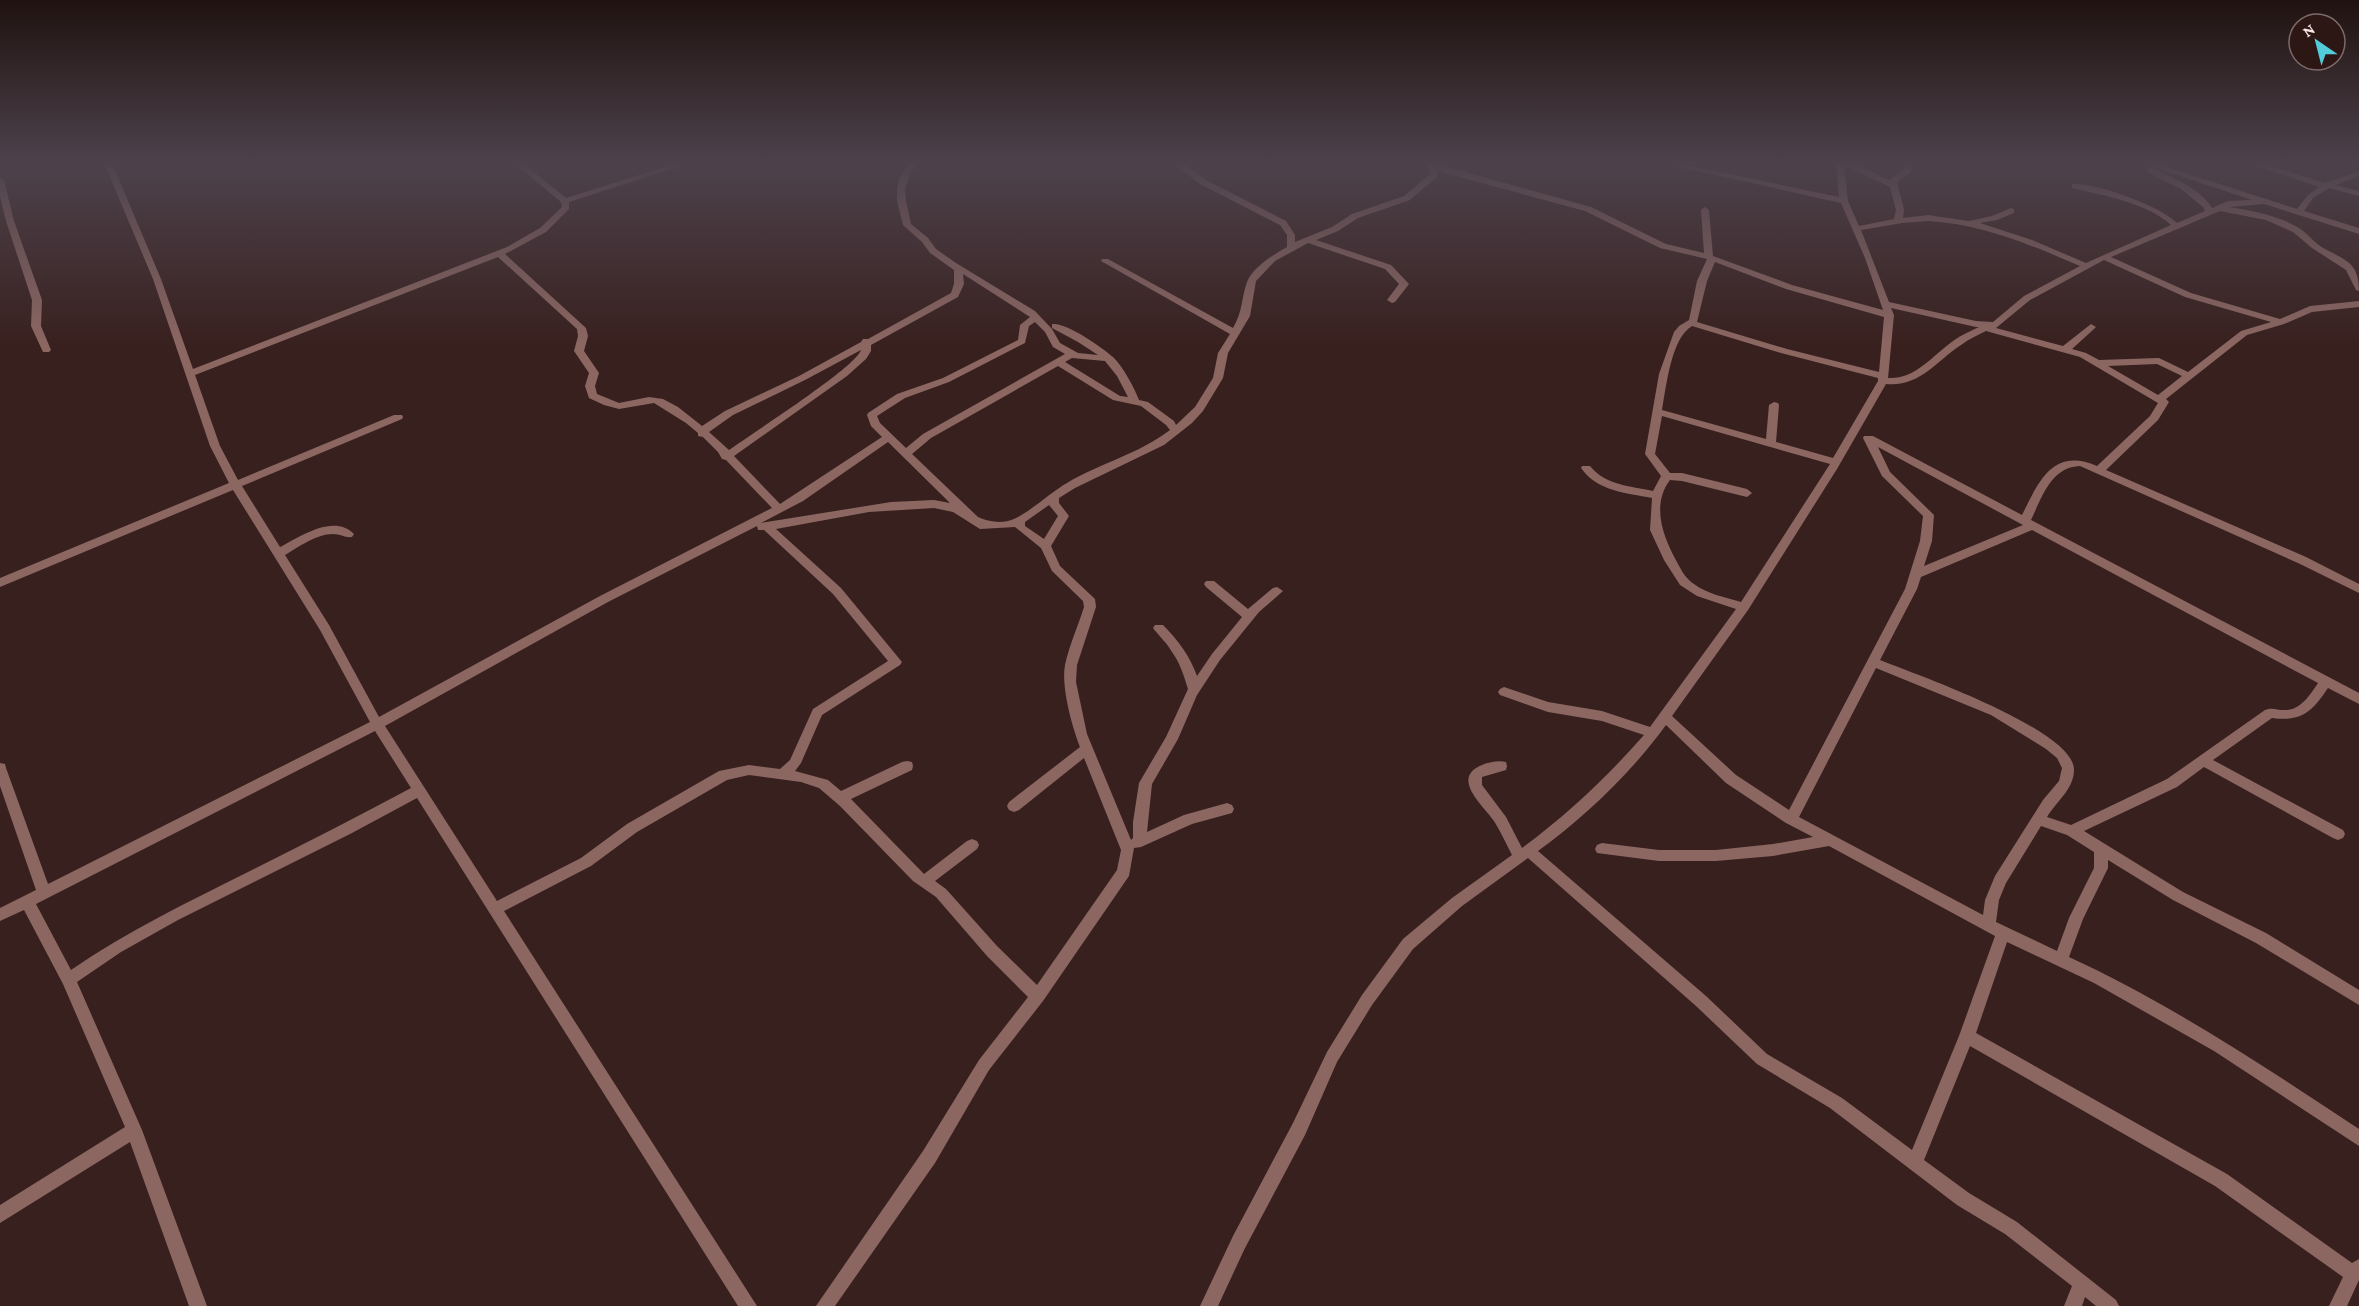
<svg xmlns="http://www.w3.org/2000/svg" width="2359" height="1306" viewBox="0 0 2359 1306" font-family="'Crimson Pro',serif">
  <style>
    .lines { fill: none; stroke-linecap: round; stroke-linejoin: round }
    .street { fill: #8c6762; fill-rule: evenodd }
  </style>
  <rect width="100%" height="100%" fill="#38201e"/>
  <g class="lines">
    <!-- street -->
    <g class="street">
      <path d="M104 163H112L161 279 193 369 507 247 540 228 562 207 561 202 514 163H523L566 198 677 163H690L569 202V209L546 232 505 254 586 328 588 336 584 351 599 373 595 386 597 394 619 403 649 397 663 399 678 407 702 426 725 411 799 376 861 342 863 339H868L951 293 954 284V270L930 253 922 242 903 225 897 201V189L900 177 909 163H918L911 172 905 189 906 201 911 224 928 238 936 249 956 263 1035 311 1052 329 1060 343 1078 353 1098 355 1078 342 1052 328V324C1066 322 1102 347 1113 357 1123 367 1133 385 1139 400L1148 402 1174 421 1176 425 1195 407 1213 378 1218 353 1230 334 1101 261 1102 259H1108L1233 328C1243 311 1241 299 1247 282 1252 268 1274 254 1287 247V235L1280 225 1200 184 1173 163H1183L1206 180 1286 221 1295 235V242L1332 227 1352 214 1404 196 1430 174 1429 168 1424 163H1433L1591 207 1666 244 1704 253 1701 210 1705 207 1709 210 1713 256 1792 285 1883 310 1865 258 1841 203 1680 167 1676 165 1677 163 1839 197 1836 163H1854L1889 180 1903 170 1906 163H1914L1910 173 1897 182 1904 210 1903 218 1928 215 1969 221 1992 216 2011 208 2014 209V213L1997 220 1980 223 2032 240 2086 263 2171 225C2148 203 2102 195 2072 188V184C2095 182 2161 206 2177 223L2205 211 2203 207 2181 189 2147 172V168H2153C2173 178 2200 188 2212 208L2228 201 2252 200 2141 163H2154L2297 209 2308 195 2319 187 2248 163H2261L2325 183 2359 171V176L2336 185 2359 191V196L2329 188 2313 198 2304 211 2359 228V234L2264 204 2229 207C2253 211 2278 215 2299 228 2307 233 2313 241 2320 246 2343 260 2359 260 2359 291L2356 290 2346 270 2312 248 2293 232 2266 220 2220 211 2111 257 2191 293 2280 319 2310 306 2359 301V307L2312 312 2284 324 2247 335 2166 399 2169 402 2158 420 2106 470 2306 557 2359 584V593L2298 563 2080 466C2051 467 2042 497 2031 520L2359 693V704L2328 688C2312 712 2301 722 2272 718L2213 760 2343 830 2345 834 2343 838 2338 840 2333 838 2204 767 2177 787 2084 831 2183 892 2266 933 2359 990V1005L2256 943 2173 900 2108 860V868L2083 919 2069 957C2171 1004 2265 1067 2359 1129V1146L2214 1051 2094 983 2007 942 1976 1033 2227 1174 2352 1263 2359 1259V1280L2347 1306H2329L2343 1277 2215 1186 1970 1046 1924 1160 1969 1193 2017 1222 2116 1300 2119 1306H2096L2085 1297 2082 1306H2064L2072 1286 2005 1234 1957 1205 1830 1108 1757 1064 1696 1006 1528 858 1462 906 1413 949 1372 1005 1337 1062 1305 1135 1245 1248 1218 1306H1200L1233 1236 1293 1123 1327 1052 1362 995 1403 939 1452 898 1512 855C1506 844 1501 832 1494 821 1483 805 1450 778 1482 765 1489 762 1499 760 1506 762L1507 766 1506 770 1482 777V785L1506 817 1522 848C1568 814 1606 778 1644 735L1602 721 1548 712 1500 695 1498 692 1500 689 1504 687 1548 702 1602 711 1650 727 1736 609 1697 596 1680 585 1664 560 1650 530 1652 498C1626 493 1597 491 1581 468L1582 466H1590C1605 485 1630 486 1653 491L1661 476 1645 454 1659 374 1674 332 1679 326 1689 320 1697 281 1707 259 1660 248 1585 211 1438 171 1437 177 1410 200 1358 218 1338 231 1316 240 1391 265 1409 284 1395 302 1392 303 1387 300 1399 284 1385 269 1308 243 1275 261 1256 281 1250 316 1228 353 1223 378 1203 411 1192 423 1164 445 1075 488 1059 498V503L1069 516 1051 546 1060 566 1095 599 1096 607 1077 665 1076 682 1087 734 1131 840 1133 838V822L1139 783 1166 737 1188 689C1184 676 1180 663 1172 652 1167 643 1159 636 1153 628L1155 625H1163C1178 640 1190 656 1197 676L1212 654 1242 617 1206 587 1204 584 1206 581H1214L1248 609 1273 588 1277 587 1283 591 1259 612 1220 660 1197 695 1178 739 1152 784 1147 832 1184 815 1227 803 1232 805 1234 809 1232 813 1192 824 1141 847 1134 848 1129 876 1043 1001 989 1070 935 1163 835 1306H816L923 1151 979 1060 1028 997 987 956 936 897 913 881 840 806 819 788 801 782 749 775 727 780 637 832 591 866 504 911 757 1306H738L417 798 352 833 178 920 121 952 77 982 142 1130 207 1306H189L130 1142 0 1223V1205L125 1127 63 984 24 910 0 921V908L36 890 0 786V763L5 764 6 768 48 884 370 722 320 630 233 490 0 587V578L229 483 210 446 153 279ZM1844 165 1890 187 1896 210 1894 219 1859 226 1848 201ZM1928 221C1982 224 2031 245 2080 266L2024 296 1993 322 1976 321 1889 302 1861 230 1902 223ZM498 257 577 329 578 336 574 351 589 373 585 386 589 398 604 405 619 409 654 403 686 423 698 433V436L703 437 718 452 722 459 726 460 772 508 600 596 379 717 329 625 285 555C299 547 316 534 333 534 341 534 345 538 352 537L354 534C334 513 299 537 280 547L242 486 402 419 403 417 402 415H394L238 480 220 446 195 375ZM2104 260 2185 297 2271 322 2241 331 2188 372 2159 358 2099 360 2086 353 2072 349 2094 329 2096 327 2091 324 2063 346 1996 328 2030 300ZM1715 262 1786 289 1884 317 1879 372 1787 349 1697 322 1707 281ZM963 274 1030 317 1020 325 1018 340 943 378 897 394 868 413 867 415 871 426 882 437 780 504 734 456 847 376 866 359 871 351V345L958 297 964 284ZM1891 308 1976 327H1979C1971 331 1961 335 1953 341 1933 355 1915 380 1888 378L1894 315ZM1035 322 1045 332 1053 347 1065 354 923 434 906 448 880 423 877 416 905 398 949 382 1025 343 1029 326ZM1692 326 1781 353 1878 378V381L1833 458 1776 442 1779 405 1778 403 1774 402 1769 405 1766 439 1662 410C1666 388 1671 338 1692 326ZM1986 331 2080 357 2158 403 2150 416 2097 466C2053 447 2039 481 2022 515L1873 436H1864L1863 438 1882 476 1923 516 1920 541 1905 589 1789 810 1736 775 1672 716 1748 610 1837 469 1886 384C1920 387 1935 362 1961 345 1969 339 1978 335 1986 331ZM861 350C855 368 751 434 729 450L709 432 733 415 805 380ZM1072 358 1105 361 1117 376 1128 397 1120 396 1065 362ZM2157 364 2182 376 2158 395 2108 366ZM1058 366 1113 400 1141 406 1166 425 1170 430C1139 454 1100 463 1067 483 1051 492 1030 512 1014 519 1003 524 988 522 978 517L912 454 931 438ZM1662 416 1830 464 1741 602C1725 597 1707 594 1694 584 1686 579 1681 570 1677 562 1663 537 1651 505 1670 480L1682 481 1747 497 1752 493 1747 489 1682 473H1670L1655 454ZM888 442 950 503 934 500 891 502 761 523 803 501ZM1878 447 2023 525 1924 566 1932 541 1934 515 1890 472ZM1049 505 1058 516 1044 539 1025 526V522ZM934 508 953 512 980 529 1015 527 1041 548 1052 571 1083 601 1084 607C1078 626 1069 646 1065 665 1061 687 1072 726 1080 747L1009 802 1007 806 1009 810 1014 812 1019 810 1084 758 1121 850 1117 870 1037 985 997 946 946 889 935 881 977 849 979 845 977 841 972 839 967 841 924 874 851 799 912 770 913 766 912 762 907 761 902 762 841 791 828 780 795 771 801 763 822 715 900 665 902 662 841 588 776 529 869 512ZM757 526 758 530H764L833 594 888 661 813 709 790 760 780 769 749 765 719 771 627 824 581 858 497 901 385 726 608 602ZM2032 530 2318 683C2310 695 2300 711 2284 710 2277 710 2272 707 2265 710L2167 779 2071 825 2047 817C2056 802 2074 789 2074 770 2075 730 1915 674 1880 660L1917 589 1921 577ZM1876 668 1991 715 2046 749 2057 758 2062 768 2059 781 2043 800 1995 876 1985 900 1983 915 1799 817ZM1666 725 1726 783 1786 823 1813 837 1773 844 1716 850H1659L1602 843 1597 845 1595 849 1597 853 1659 861H1716L1773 856 1829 846 1995 936 1959 1036 1912 1150 1842 1098 1767 1054 1706 996 1538 851C1586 816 1631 773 1666 725ZM375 731 411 788C357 817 302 845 248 872 186 903 128 931 71 970L36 904ZM2041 826 2067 835 2094 852V868L2069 918 2057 951 1996 922 1999 900 2006 883Z"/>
      <polygon points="0,178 4,180 14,221 42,300 41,326 51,350 49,352 43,352 31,326 32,300 6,221 0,197"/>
    </g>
  </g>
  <!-- sky -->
  <linearGradient id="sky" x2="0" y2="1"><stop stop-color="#1f1210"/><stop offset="0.47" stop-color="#4d424c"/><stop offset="1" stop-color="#4d424c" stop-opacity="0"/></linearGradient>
  <rect width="2359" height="346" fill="url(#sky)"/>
  <!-- north arrow -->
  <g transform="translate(2317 42) rotate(325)"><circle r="28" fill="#2d1715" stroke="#7d6a68" stroke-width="1.5"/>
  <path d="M0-4.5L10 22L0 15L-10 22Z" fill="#52cbda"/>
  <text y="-9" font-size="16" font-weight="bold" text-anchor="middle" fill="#f6e6e4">N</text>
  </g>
</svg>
